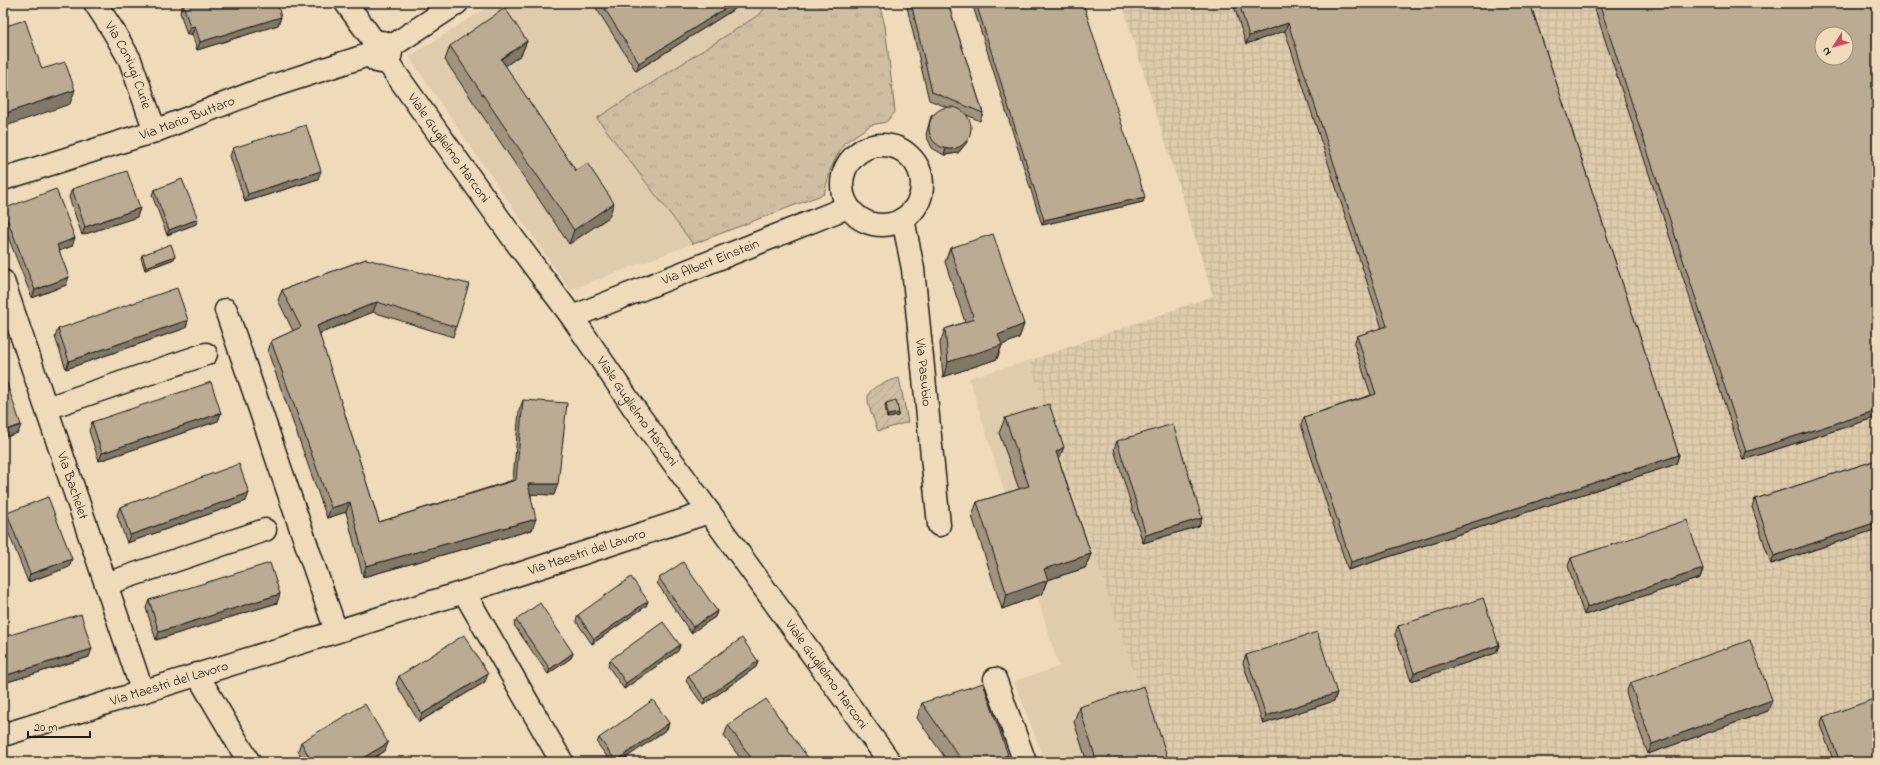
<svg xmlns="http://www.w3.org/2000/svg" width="1880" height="765" viewBox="0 0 1880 765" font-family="'Indie Flower',sans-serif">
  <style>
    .built { fill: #dfccad }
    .industrial { fill: url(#industrial-grid); fill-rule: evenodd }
    .park { fill: url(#park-tufts); stroke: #766d5f }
    .garden { fill: url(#garden-furrows); stroke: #766d5f }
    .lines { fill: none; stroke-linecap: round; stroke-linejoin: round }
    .minor-casing { stroke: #1c1c1c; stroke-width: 25 }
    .tertiary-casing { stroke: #1c1c1c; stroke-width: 25 }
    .minor { stroke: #efdab9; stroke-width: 22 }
    .tertiary { stroke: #efdab9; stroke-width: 22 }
    .wall { fill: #a1937e; stroke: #1c1c1c }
    .shaded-wall { fill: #837866; stroke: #1c1c1c }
    .building { fill: #bbab92; stroke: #1c1c1c; fill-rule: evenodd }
    .labels { text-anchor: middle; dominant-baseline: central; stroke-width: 4; stroke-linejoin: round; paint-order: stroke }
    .street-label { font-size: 14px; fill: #1c1c1c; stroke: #efdab9 }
  </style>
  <defs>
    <pattern id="industrial-grid" width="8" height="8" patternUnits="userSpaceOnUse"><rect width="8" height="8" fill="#dfccad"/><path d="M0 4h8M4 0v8" fill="none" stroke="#bfaf94"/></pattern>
    <pattern id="park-tufts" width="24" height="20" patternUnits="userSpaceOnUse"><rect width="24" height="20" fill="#d0bea2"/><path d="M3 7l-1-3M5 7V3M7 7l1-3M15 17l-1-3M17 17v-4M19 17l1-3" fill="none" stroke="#b2a38b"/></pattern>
    <pattern id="garden-furrows" width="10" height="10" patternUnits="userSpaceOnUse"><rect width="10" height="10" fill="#d0bea2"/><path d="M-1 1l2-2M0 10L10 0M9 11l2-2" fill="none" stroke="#b2a38b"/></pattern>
  </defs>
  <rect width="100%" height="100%" fill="#efdab9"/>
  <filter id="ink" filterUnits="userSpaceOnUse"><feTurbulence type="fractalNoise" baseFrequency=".025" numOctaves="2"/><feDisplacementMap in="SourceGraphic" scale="8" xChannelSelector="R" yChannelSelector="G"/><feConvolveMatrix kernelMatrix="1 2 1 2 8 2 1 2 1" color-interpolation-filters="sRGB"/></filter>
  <g filter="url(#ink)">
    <!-- built -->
    <g class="built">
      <polygon points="494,3 879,3 885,26 895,112 886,122 871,125 844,143 831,168 824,194 570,290 409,57"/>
      <polygon points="1029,361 1164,762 1045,762 1014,681 1059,667 969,378"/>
    </g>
    <!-- industrial -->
    <path class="industrial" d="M1122 3H1877V762H1164L1029 361 1213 296ZM1822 34H1846V58H1822Z"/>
    <!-- park -->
    <polygon class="park" points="768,3 879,3 885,26 895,112 886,122 871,125 844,143 831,168 824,194 693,244 597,118 760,14"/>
    <!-- garden -->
    <path class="garden" d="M899 378 908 422 878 431C865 396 858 390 899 378Z"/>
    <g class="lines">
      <defs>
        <g id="minor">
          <path id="s1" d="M95 3 114 32 130 60 155 131"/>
          <polyline points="389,48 457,3"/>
          <circle cx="882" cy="185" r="40"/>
          <path id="s2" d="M3 179 155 131 260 90 371 54"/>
          <path id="s3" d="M903 219 913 269 939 525"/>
          <path id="s4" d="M3 281 142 690"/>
          <polyline points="226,310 336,631"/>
          <path id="s5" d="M572 317 848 207"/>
          <polyline points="47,408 206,354"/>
          <polyline points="106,584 265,530"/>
          <polyline points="464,592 562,762"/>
          <polyline points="197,674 249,762"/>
          <polyline points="995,679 1025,762"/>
          <path id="s6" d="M3 735 464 592 709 512"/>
        </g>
        <g id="tertiary">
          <polyline points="346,3 376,44"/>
          <circle cx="381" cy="52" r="10"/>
          <path id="s7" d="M386 60 513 238 572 317 636 411 890 762"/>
        </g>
      </defs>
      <!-- minor casing -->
      <use href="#minor" class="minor-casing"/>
      <!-- tertiary casing -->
      <use href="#tertiary" class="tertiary-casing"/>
      <!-- minor -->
      <use href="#minor" class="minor"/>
      <!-- tertiary -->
      <use href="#tertiary" class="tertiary"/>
    </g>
    <!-- wall -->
    <g class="wall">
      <polygon points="593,3 744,3 636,71"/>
      <polygon points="908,3 948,3 983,113 980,121 967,115 967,142 958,153 944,155 932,148 926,135 931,116 947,107 929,100 907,7"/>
      <polygon points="972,3 1083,3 1143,202 1042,225"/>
      <polygon points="1233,3 1530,3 1679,455 1676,464 1348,570 1301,425 1304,417 1371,395 1354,344 1357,336 1382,328 1285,31 1246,44"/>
      <polygon points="1593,3 1877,3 1877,417 1743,460"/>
      <polygon points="183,4 281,17 278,25 197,50 192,34 187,35 180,12"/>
      <polygon points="527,41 521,55 505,66 576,171 609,217 569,244 445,60 450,46"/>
      <polygon points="233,148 318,179 245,202 230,156"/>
      <polygon points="72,189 140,208 137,217 82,235 69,197"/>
      <polygon points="154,190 196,224 167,235 152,195"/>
      <polygon points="3,209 72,246 59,251 66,285 32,298 3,224"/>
      <polygon points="950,248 1024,324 1019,338 1002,345 997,359 943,377 940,343 945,329 965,322 945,262"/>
      <polygon points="142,255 174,259 145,270 141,258"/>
      <polygon points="366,259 456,327 453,337 373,312 319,334 379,522 513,480 519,411 523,400 554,495 531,494 532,530 363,577 346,512 327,518 268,352 271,341 293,331 278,300 282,290"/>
      <polygon points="188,320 186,328 66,369 55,337 58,329"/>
      <polygon points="886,403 898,416 887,418 885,405"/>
      <polygon points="221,413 218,421 99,461 89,431 92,422"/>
      <polygon points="1005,418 1059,460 1091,554 1085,568 1047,580 1042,594 1002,609 972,516 977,502 1019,489 999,433"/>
      <polygon points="1117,441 1202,518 1199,526 1143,543 1114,449"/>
      <polygon points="1877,460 1877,529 1771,564 1752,507 1755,499"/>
      <polygon points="246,501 127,543 117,515 120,507"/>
      <polygon points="7,513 69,567 28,582 4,521"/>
      <polygon points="1571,558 1703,569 1700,578 1584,615 1568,566"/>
      <polygon points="659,578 717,611 715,617 691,633 657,583"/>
      <polygon points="149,600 277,603 156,640 146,608"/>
      <polygon points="648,601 646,606 592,644 576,621 578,615"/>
      <polygon points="516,620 573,653 571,658 548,674 514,625"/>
      <polygon points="1398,626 1499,645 1496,653 1411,681 1395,634"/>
      <polygon points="3,637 89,657 4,683 3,681"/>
      <polygon points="680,645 678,651 624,689 608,666 610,660"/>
      <polygon points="1246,655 1337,693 1334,701 1263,724 1243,663"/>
      <polygon points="758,661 756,667 703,705 686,681 688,676"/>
      <polygon points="399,676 485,682 419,722 396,684"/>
      <polygon points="1630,683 1768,711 1648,754 1626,693"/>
      <polygon points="922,703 1008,755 1005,762 948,762 917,718"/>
      <polygon points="1079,707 1169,762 1087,762 1074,722"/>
      <polygon points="1823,717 1877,762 1834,762 1820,725"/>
      <polygon points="669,723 667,729 620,762 611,762 597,743 599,738"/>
      <polygon points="728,725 811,762 743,762 724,736"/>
      <polygon points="301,742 385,751 367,762 304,762 298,751"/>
    </g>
    <!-- shaded-wall -->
    <g class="shaded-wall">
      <polygon points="734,3 744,3 636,71 639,63"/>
      <polygon points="281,17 278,25 197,50 200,42"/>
      <polygon points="1288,23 1285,31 1246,44 1249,36"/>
      <polygon points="195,26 192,34 187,35 190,27"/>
      <polygon points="527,41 521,55 495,73 501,59"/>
      <polygon points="75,90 70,104 3,127 3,114"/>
      <polygon points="969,137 967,142 958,153 944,155 946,149"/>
      <polygon points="321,171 318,179 245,202 248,194"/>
      <polygon points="1145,197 1143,202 1042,225 1044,220"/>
      <polygon points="614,203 609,217 569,244 574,230"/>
      <polygon points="140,208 137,217 82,235 85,227"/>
      <polygon points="198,219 196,224 167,235 169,230"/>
      <polygon points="75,238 72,246 54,253 57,245"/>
      <polygon points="175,256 174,259 145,270 146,267"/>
      <polygon points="69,277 66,285 32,298 35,290"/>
      <polygon points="377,302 373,312 313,336 317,326"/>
      <polygon points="188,320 186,328 66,369 69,361"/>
      <polygon points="1024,324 1019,338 1002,345 997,359 943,377 948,362 998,335"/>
      <polygon points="1877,410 1877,417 1743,460 1746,452"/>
      <polygon points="221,413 218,421 99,461 102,453"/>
      <polygon points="899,413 898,416 887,418 888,415"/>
      <polygon points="21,425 18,433 3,438 3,431"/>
      <polygon points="1064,447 1058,462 1056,452"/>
      <polygon points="1679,455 1676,464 1348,570 1351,562"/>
      <polygon points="528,484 558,484 554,495 524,494"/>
      <polygon points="249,493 246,501 127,543 130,535"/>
      <polygon points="350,502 346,512 327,518 331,508"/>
      <polygon points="1202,518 1199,526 1143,543 1146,535"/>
      <polygon points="536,519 532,530 363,577 366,566"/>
      <polygon points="1877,522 1877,529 1771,564 1774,556"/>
      <polygon points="1091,554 1085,568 1047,580 1042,594 1002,609 1007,595 1044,569"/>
      <polygon points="72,559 69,567 28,582 30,574"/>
      <polygon points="1703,569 1700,578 1584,615 1587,607"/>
      <polygon points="280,594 277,603 156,640 159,632"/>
      <polygon points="648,601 646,606 592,644 594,639"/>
      <polygon points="717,611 715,617 691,633 693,627"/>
      <polygon points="680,645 678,651 624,689 626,683"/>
      <polygon points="1499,645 1496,653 1411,681 1414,673"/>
      <polygon points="92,649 89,657 4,683 7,675"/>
      <polygon points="573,653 571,658 548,674 550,669"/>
      <polygon points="758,661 756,667 703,705 705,699"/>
      <polygon points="488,674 485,682 419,722 422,714"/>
      <polygon points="1337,693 1334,701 1263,724 1266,716"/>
      <polygon points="1772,700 1768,711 1648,754 1652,744"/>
      <polygon points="669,723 667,729 620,762 615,762 616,761"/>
      <polygon points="388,743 385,751 367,762 356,762"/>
      <polygon points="1008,755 1005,762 986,762"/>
    </g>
    <!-- building -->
    <g class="building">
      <polygon points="186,3 277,3 281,17 200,42 195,26 190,27 183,4"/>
      <polygon points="601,3 734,3 639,63"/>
      <polygon points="911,3 948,3 983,113 932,92"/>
      <polygon points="976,3 1083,3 1145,197 1044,220"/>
      <polygon points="1239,3 1530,3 1679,455 1351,562 1304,417 1376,394 1357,336 1387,326 1288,23 1249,36"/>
      <path d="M1599 3H1877V410L1746 452ZM1822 34H1846V58H1822Z"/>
      <polygon points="505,8 527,41 501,59 576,171 587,163 614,203 574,230 450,46"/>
      <polygon points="25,20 42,69 65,62 75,90 3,114 3,27"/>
      <circle cx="950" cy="128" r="21"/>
      <polygon points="306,125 321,171 248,194 233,148"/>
      <polygon points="127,171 140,208 85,227 72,189"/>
      <polygon points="182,179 198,219 169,230 154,190"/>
      <polygon points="56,189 75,238 57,245 69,277 35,290 3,209"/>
      <polygon points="993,234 1024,324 998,335 1002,345 948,362 945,329 974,319 950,248"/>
      <polygon points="171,244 175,256 146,267 142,255"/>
      <polygon points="366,259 469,284 456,327 377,302 317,326 379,522 516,480 523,400 567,403 558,484 528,484 536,519 366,566 350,502 331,508 271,341 301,327 282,290"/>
      <polygon points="177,288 188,320 69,361 58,329"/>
      <polygon points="3,372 21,425 3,431"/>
      <polygon points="211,382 221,413 102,453 92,422"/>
      <polygon points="896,400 899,413 888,415 886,403"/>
      <polygon points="1049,404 1064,447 1056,452 1091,554 1044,569 1048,580 1007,595 977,502 1029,486 1005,418"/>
      <polygon points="1173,424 1202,518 1146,535 1117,441"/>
      <polygon points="1877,460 1877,522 1774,556 1755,499"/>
      <polygon points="239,464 249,493 130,535 120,507"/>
      <polygon points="48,497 72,559 30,574 7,513"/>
      <polygon points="1687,520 1703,569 1587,607 1571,558"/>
      <polygon points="683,562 717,611 693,627 659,578"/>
      <polygon points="270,563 280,594 159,632 149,600"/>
      <polygon points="631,577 648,601 594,639 578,615"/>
      <polygon points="1483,598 1499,645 1414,673 1398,626"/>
      <polygon points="540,603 573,653 550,669 516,620"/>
      <polygon points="81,614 92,649 7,675 3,663 3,637"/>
      <polygon points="663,622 680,645 626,683 610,660"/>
      <polygon points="1317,632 1337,693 1266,716 1246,655"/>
      <polygon points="464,635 488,674 422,714 399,676"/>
      <polygon points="742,638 758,661 705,699 688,676"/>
      <polygon points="1750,640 1772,700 1652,744 1630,683"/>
      <polygon points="983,683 1008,755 986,762 963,762 922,703"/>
      <polygon points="1144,686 1169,762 1097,762 1079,707"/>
      <polygon points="1877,698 1877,762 1840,762 1823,717"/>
      <polygon points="766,699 811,762 754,762 728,725"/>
      <polygon points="653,700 669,723 616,761 599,738"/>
      <polygon points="365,704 388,743 356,762 312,762 301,742"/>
      <polygon points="518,759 520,762 514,762"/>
    </g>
  </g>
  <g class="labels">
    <!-- street labels -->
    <g class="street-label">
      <text stroke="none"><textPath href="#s1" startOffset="71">Via Coniugi Curie</textPath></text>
      <text stroke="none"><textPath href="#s2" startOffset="194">Via Mario Buttaro</textPath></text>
      <text stroke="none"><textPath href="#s7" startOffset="108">Viale Guglielmo Marconi</textPath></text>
      <text stroke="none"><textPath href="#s5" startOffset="149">Via Albert Einstein</textPath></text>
      <text stroke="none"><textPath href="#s3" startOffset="155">Via Pasubio</textPath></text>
      <text stroke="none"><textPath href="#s7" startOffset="432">Viale Guglielmo Marconi</textPath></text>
      <text stroke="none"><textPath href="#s4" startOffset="216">Via Bachelet</textPath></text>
      <text stroke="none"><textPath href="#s6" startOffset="612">Via Maestri del Lavoro</textPath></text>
      <text stroke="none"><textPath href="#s7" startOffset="756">Viale Guglielmo Marconi</textPath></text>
      <text stroke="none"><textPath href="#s6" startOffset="174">Via Maestri del Lavoro</textPath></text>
    </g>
  </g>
  <!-- margin -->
  <rect width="1880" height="765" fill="none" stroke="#efdab9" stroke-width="16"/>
  <rect x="8" y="8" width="1864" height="749" fill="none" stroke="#1c1c1c" stroke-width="1.5" filter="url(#ink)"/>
  <!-- north arrow -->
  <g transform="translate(1834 46) rotate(234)"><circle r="19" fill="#efdab9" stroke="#9b8e7a"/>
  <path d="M0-3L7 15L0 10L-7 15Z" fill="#d1495b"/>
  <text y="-6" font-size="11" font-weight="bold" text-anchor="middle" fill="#1c1c1c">N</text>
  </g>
  <!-- scale -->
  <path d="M28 731v6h62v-6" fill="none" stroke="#1c1c1c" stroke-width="2"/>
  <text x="34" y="731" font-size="12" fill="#1c1c1c" stroke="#efdab9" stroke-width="3" paint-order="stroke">20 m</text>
</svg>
